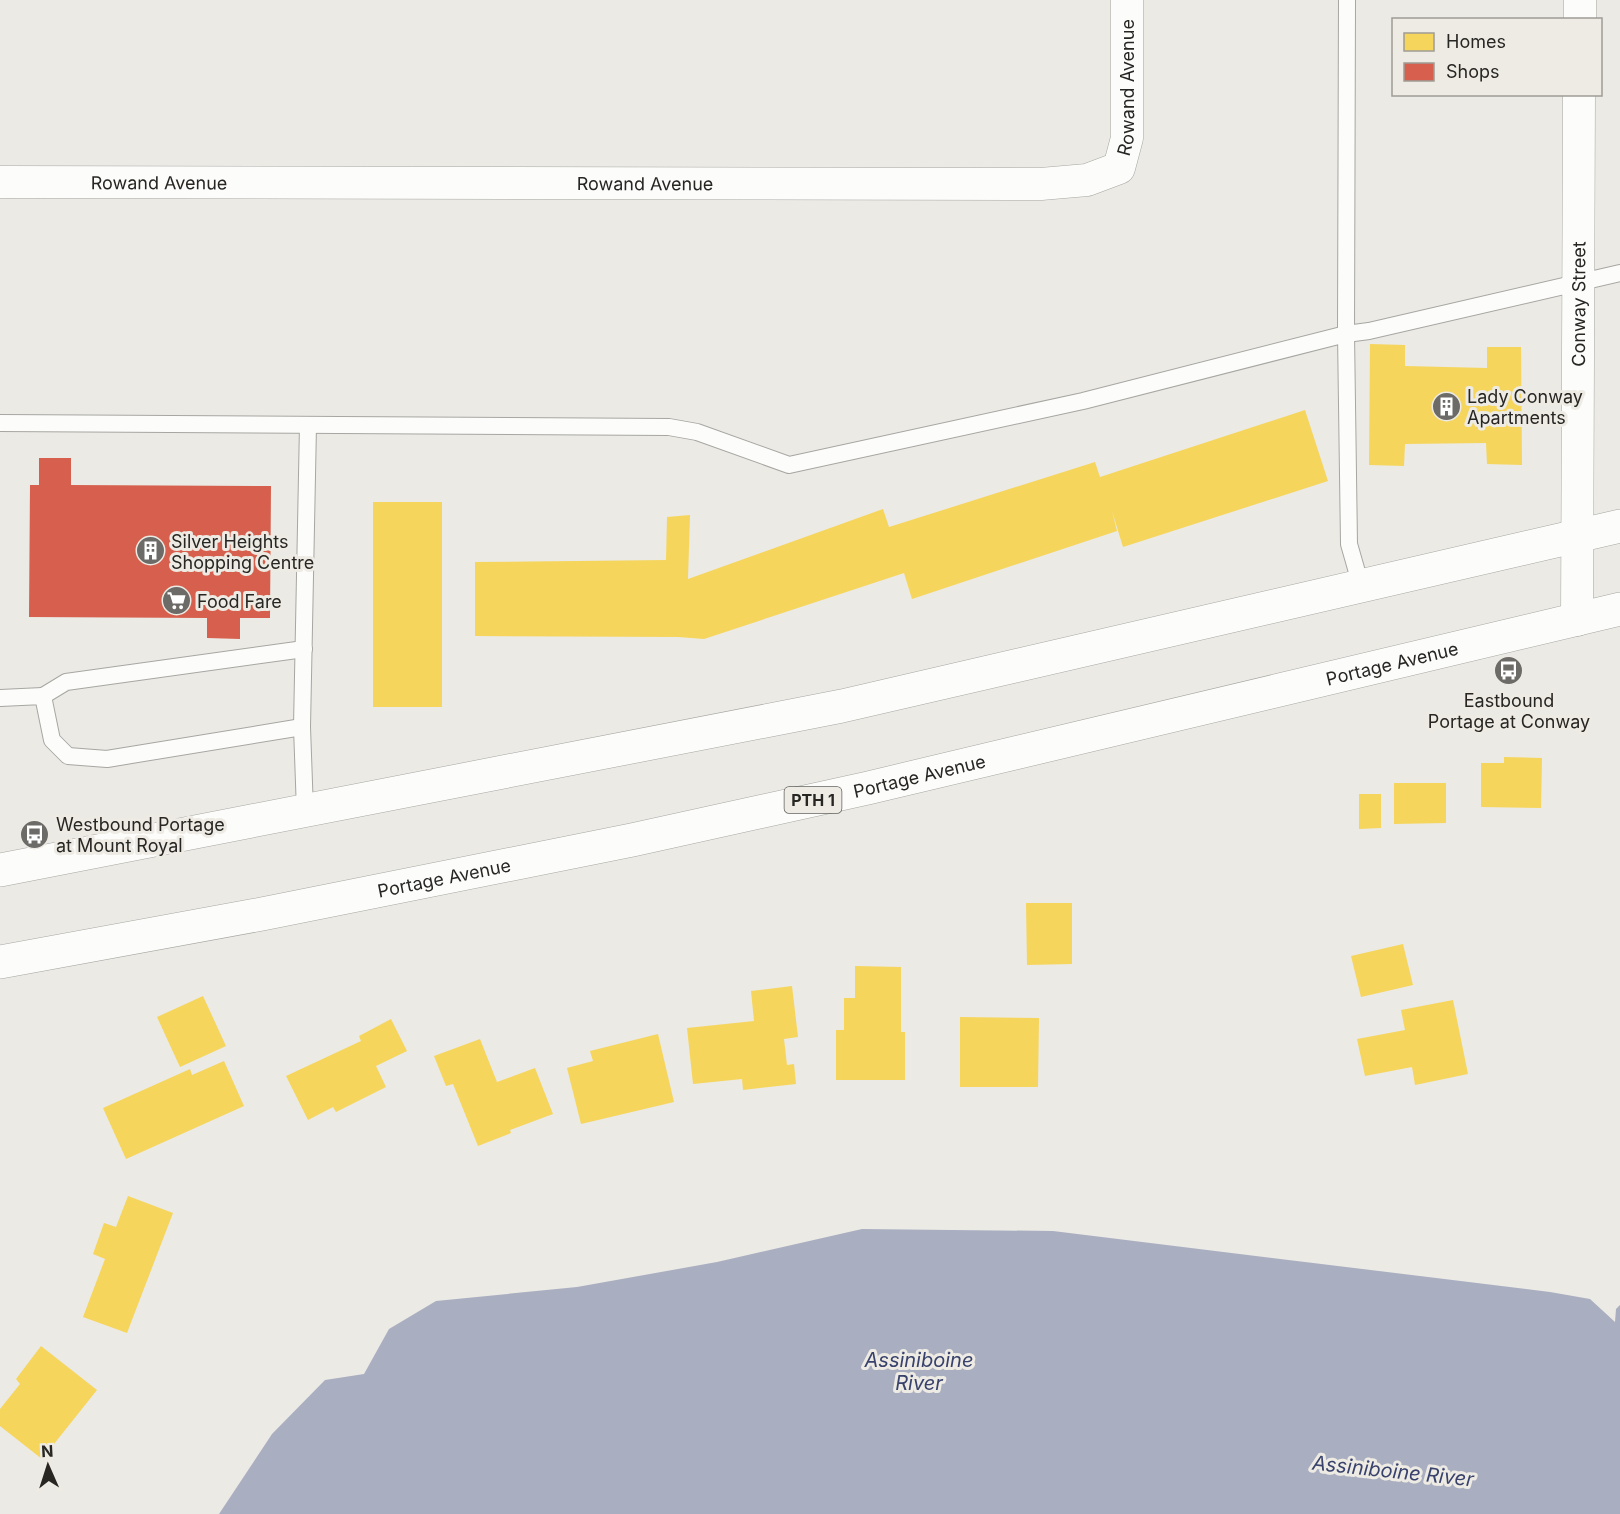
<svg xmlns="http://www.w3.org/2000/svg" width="1620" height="1514" viewBox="0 0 1620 1514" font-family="Inter,sans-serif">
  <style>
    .water { fill: #aaaec1 }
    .homes { fill: #f6d55c }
    .shops { fill: #d6604d }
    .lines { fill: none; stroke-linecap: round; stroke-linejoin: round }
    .lane-casing { stroke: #a7a6a2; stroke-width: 18 }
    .street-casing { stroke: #a7a6a2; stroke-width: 33 }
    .highway-casing { stroke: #a7a6a2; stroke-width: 34 }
    .lane { stroke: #fcfcfb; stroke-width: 16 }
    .street { stroke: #fcfcfb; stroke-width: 32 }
    .highway { stroke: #fcfcfb; stroke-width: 33 }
    .labels { text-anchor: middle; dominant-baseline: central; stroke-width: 6; stroke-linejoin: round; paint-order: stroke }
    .shield { fill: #edebe3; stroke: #62615d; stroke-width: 1.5 }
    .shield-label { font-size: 16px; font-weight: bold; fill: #272623 }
    .street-label { font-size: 18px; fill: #272623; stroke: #edebe3 }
    .poi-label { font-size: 18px; fill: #272623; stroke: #edebe3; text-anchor: start }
    .water-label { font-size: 20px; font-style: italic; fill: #39426c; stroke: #edebe3 }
  </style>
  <rect width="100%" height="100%" fill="#ebeae5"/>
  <!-- water -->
  <polygon class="water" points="862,1229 1053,1231 1550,1292 1590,1299 1615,1322 1616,1309 1620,1305 1620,1514 219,1514 272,1434 325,1380 364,1374 389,1329 436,1301 577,1287 717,1262"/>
  <!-- homes -->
  <g class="homes">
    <polygon points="1370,344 1405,345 1405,366 1487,368 1487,347 1521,347 1522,465 1487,464 1486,443 1405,444 1404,466 1369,465"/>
    <polygon points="1305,410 1328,481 1123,547 1112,511 1117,531 912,599 904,573 704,639 678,637 475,636 475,562 666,560 667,517 690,515 688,579 883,509 889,527 1095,462 1100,477"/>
    <rect x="373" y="502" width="69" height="205"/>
    <polygon points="1504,757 1542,758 1541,808 1481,807 1481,763 1504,763"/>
    <polygon points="1394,783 1446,783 1446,823 1394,824"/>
    <polygon points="1359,794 1381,794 1381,828 1359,829"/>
    <polygon points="1026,903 1072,903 1072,964 1027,965"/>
    <polygon points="1403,944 1413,985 1361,997 1351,956"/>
    <polygon points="855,966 901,967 901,1032 905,1032 905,1080 836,1080 836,1030 844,1030 844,998 855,998"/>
    <polygon points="792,986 798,1037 784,1039 787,1065 794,1064 796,1084 743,1090 742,1079 693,1084 687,1028 754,1021 751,991"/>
    <polygon points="203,996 226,1046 180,1067 157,1017"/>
    <polygon points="1453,1000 1468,1074 1415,1085 1412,1067 1365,1076 1357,1039 1405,1030 1401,1010"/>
    <polygon points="960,1017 1039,1018 1038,1087 960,1087"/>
    <polygon points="391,1019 407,1051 376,1066 386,1087 336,1112 333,1107 308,1120 286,1076 361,1041 359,1036"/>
    <polygon points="658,1034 674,1102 581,1124 567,1068 593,1061 590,1051"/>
    <polygon points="480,1039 497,1082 535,1068 553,1114 510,1130 511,1133 478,1146 453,1084 446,1086 434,1056"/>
    <polygon points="224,1061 244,1106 126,1159 103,1108 190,1069 192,1075"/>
    <polygon points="128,1196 173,1213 127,1333 83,1317 105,1259 93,1254 104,1223 116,1227"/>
    <polygon points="41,1346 97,1390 42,1459 0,1426 0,1409 20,1384 16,1379"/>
  </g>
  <!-- shops -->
  <polygon class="shops" points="39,458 71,458 71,485 271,486 270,618 240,618 240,639 207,638 207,618 29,617 30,485 39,485"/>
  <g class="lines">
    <defs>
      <g id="lane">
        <polyline points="1347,0 1346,334 1349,544 1361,586"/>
        <polyline points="0,423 669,427 697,432 789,465 1083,401 1346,334 1369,331 1620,273"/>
        <polyline points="43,696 66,682 304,649"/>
        <polyline points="0,698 43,696 52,740 68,756 107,759 302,727 305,811"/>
        <polyline points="302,727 308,425"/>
      </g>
      <g id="street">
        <polyline points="1580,20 1580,0"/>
        <path id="s1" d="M0 182 1041 184 1087 180 1119 168 1127 138V0"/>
        <path id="s2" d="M1577 620 1579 94"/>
      </g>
      <g id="highway">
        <polyline points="0,870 842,706 1620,526"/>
        <path id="s3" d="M0 962 262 914 632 840 868 788 1620 609"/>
      </g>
    </defs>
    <!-- lane casing -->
    <use href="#lane" class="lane-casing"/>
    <!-- street casing -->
    <use href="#street" class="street-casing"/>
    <!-- highway casing -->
    <use href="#highway" class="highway-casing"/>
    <!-- lane -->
    <use href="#lane" class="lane"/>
    <!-- street -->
    <use href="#street" class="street"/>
    <!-- highway -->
    <use href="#highway" class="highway"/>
  </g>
  <!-- icons -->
  <defs>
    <symbol id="building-disc" viewBox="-11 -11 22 22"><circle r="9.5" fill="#6c6b67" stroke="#edebe3"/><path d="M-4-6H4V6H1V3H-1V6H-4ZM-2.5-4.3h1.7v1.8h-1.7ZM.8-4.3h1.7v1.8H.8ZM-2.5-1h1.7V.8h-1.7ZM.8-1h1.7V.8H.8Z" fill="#fff"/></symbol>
    <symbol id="supermarket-disc" viewBox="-11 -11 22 22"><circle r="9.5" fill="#6c6b67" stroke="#edebe3"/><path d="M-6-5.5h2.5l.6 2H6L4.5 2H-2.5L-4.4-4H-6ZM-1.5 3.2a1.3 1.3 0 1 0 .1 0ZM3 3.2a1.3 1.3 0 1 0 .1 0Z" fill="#fff"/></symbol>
    <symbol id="bus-disc" viewBox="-11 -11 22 22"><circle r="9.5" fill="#6c6b67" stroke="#edebe3"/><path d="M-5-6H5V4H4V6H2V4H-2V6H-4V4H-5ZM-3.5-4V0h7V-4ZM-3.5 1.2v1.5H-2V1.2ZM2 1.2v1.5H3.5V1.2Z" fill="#fff"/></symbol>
  </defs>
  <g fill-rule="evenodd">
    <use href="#building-disc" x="1430" y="390" width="33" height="33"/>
    <use href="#building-disc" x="134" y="534" width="33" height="33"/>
    <use href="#supermarket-disc" x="160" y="584" width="33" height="33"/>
    <use href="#bus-disc" x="1492" y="654" width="33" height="33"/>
    <use href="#bus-disc" x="18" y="818" width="33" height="33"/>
  </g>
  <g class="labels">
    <!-- shield labels -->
    <rect class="shield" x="784.5" y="787" width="57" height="26" rx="4.5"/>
    <g class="shield-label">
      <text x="813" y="800">PTH 1</text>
    </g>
    <!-- street labels -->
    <g class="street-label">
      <text stroke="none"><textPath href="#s1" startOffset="1203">Rowand Avenue</textPath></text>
      <text stroke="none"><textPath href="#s1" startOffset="159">Rowand Avenue</textPath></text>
      <text stroke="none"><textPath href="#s1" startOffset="645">Rowand Avenue</textPath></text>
      <text stroke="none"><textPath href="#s2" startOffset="316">Conway Street</textPath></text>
      <text stroke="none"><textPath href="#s3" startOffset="1424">Portage Avenue</textPath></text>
      <text stroke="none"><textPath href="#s3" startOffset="938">Portage Avenue</textPath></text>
      <text stroke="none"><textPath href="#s3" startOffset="452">Portage Avenue</textPath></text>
    </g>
    <!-- poi labels -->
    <g class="poi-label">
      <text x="1467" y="396">Lady Conway<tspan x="1467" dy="21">Apartments</tspan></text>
      <text x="171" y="541">Silver Heights<tspan x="171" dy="21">Shopping Centre</tspan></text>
      <text x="197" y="601">Food Fare</text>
      <text x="1509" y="700" text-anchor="middle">Eastbound<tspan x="1509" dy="21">Portage at Conway</tspan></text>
      <text x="56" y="824">Westbound Portage<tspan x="56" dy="21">at Mount Royal</tspan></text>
    </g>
    <!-- water labels -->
    <g class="water-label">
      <text x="919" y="1360">Assiniboine<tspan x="919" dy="23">River</tspan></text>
      <text transform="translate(1393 1471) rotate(6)">Assiniboine River</text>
    </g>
  </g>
  <!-- legend -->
  <rect x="1392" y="18" width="210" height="78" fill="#edebe3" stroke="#9e9c96" stroke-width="1.5"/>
  <rect x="1404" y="33" width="30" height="18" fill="#f6d55c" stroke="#9e9c96" stroke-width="1.5"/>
  <text x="1446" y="48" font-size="18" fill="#272623">Homes</text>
  <rect x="1404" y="63" width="30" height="18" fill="#d6604d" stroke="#9e9c96" stroke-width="1.5"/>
  <text x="1446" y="78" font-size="18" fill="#272623">Shops</text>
  <!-- north arrow -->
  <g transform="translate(48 1466) rotate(357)" stroke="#edebe3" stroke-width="4.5" paint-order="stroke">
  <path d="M0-4.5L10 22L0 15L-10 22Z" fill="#272623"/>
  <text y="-9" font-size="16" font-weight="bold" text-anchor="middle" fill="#272623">N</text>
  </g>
</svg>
